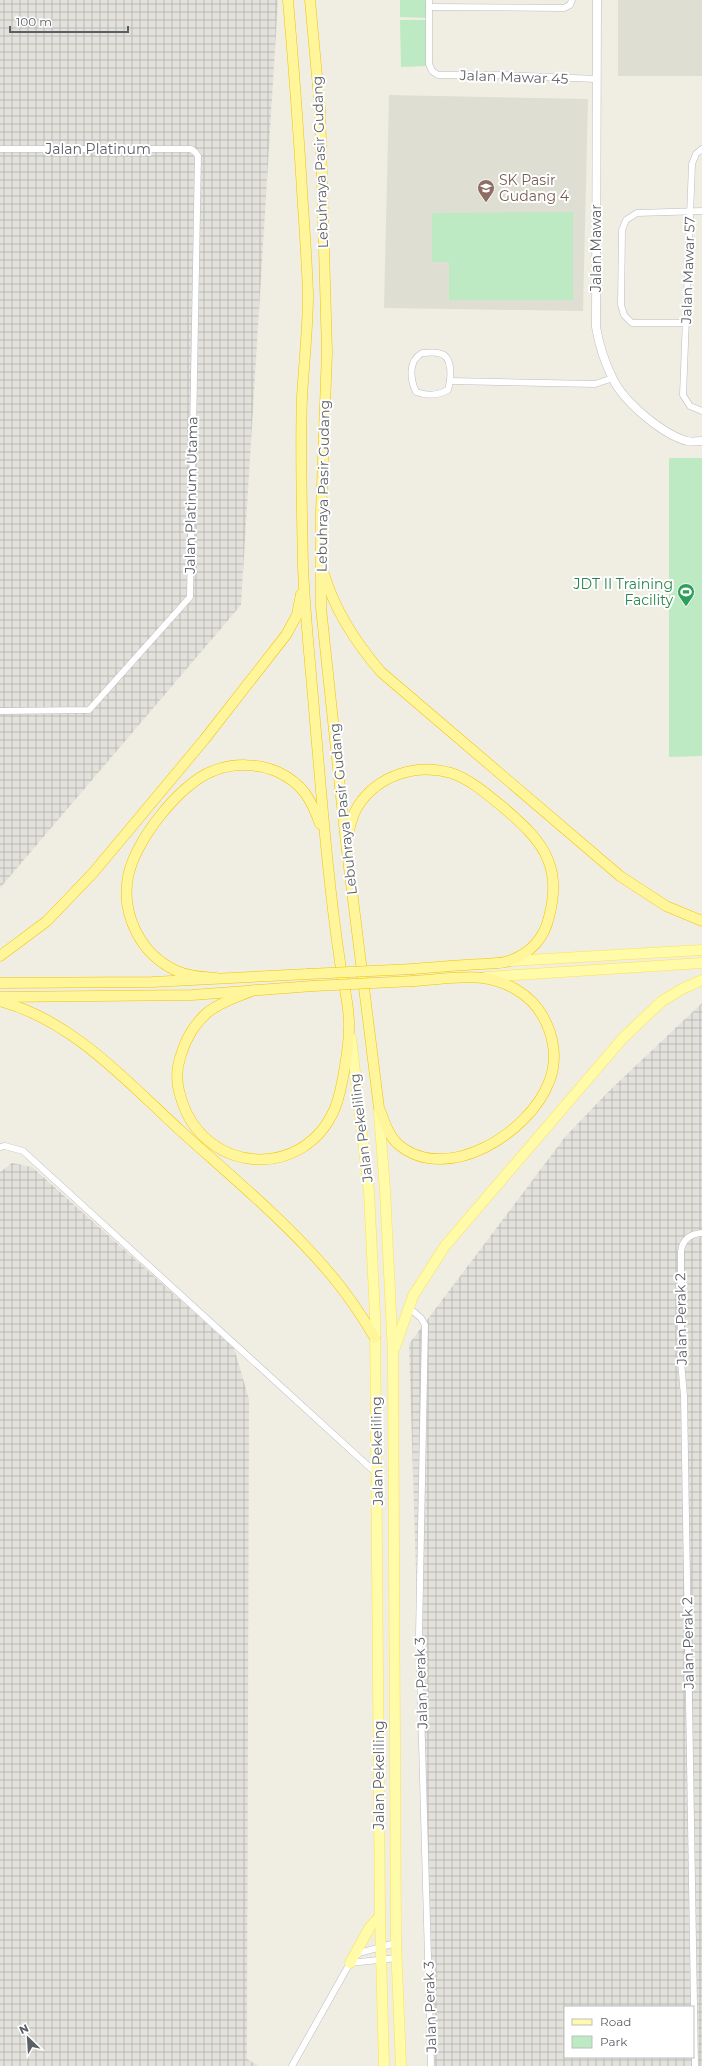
<svg xmlns="http://www.w3.org/2000/svg" width="702" height="2066" viewBox="0 0 702 2066" font-family="Montserrat,sans-serif">
  <style>
    .industrial { fill: url(#industrial-grid); fill-rule: evenodd }
    .education { fill: #dfded2 }
    .green { fill: #bdeac2 }
    .lines { fill: none; stroke-linecap: round; stroke-linejoin: round }
    .minor-casing { stroke: #bbbdc4; stroke-width: 7 }
    .tertiary-casing { stroke: #bbbdc4; stroke-width: 9 }
    .primary-casing { stroke: #ffe14d; stroke-width: 11 }
    .trunk-casing { stroke: #f3c300; stroke-width: 11 }
    .minor { stroke: #fff; stroke-width: 6 }
    .tertiary { stroke: #fff; stroke-width: 8 }
    .primary { stroke: #fffba9; stroke-width: 10 }
    .trunk { stroke: #fff59a; stroke-width: 10 }
    .trunk-bridge-casing { stroke: #f3c300; stroke-width: 11; stroke-linecap: butt }
    .trunk-bridge { stroke: #fff59a; stroke-width: 10 }
    .labels { text-anchor: middle; dominant-baseline: central; stroke-width: 4; stroke-linejoin: round; paint-order: stroke }
    .street-label { font-size: 14px; fill: #5b5f66; stroke: #fff }
    .education-label { font-size: 14px; fill: #785e54; stroke: #fff; text-anchor: start }
    .leisure-label { font-size: 14px; fill: #27864d; stroke: #fff; text-anchor: end }
  </style>
  <defs>
    <pattern id="industrial-grid" width="8" height="8" patternUnits="userSpaceOnUse"><rect width="8" height="8" fill="#e3e1db"/><path d="M0 4h8M4 0v8" fill="none" stroke="#bbbab5"/></pattern>
  </defs>
  <rect width="100%" height="100%" fill="#f0eee3"/>
  <!-- industrial -->
  <g class="industrial">
    <polygon points="0,0 278,0 241,605 0,888"/>
    <path d="M702 1003V2066H431L409 1344 565 1137 608 1092ZM565 2007H693V2057H565Z"/>
    <polygon points="12,1163 32,1167 234,1348 249,1399 247,2059 259,2066 0,2066 0,1172"/>
  </g>
  <!-- education -->
  <g class="education">
    <rect x="618" y="0" width="84" height="76"/>
    <polygon points="389,95 588,99 583,311 384,308"/>
  </g>
  <!-- green -->
  <g class="green">
    <polygon points="400,0 426,0 426,18 400,17"/>
    <polygon points="400,20 426,20 426,66 401,67"/>
    <polygon points="573,212 573,300 449,300 449,262 432,262 432,213"/>
    <polygon points="669,458 702,458 702,756 669,757"/>
  </g>
  <g class="lines">
    <defs>
      <g id="minor">
        <polyline points="429,0 429,64 432,71 438,75 502,75 596,79"/>
        <polyline points="429,7 564,8 570,5 572,0"/>
        <polyline points="0,149 191,149 195,152 198,156 190,597 89,710 0,711"/>
        <polyline points="702,149 696,154 692,164 683,395 690,406 702,411"/>
        <polyline points="686,323 632,323 624,315 621,305 622,230 626,220 637,213 702,211"/>
        <path d="M422 353C427 353 433 352 438 353 454 355 451 379 448 390 437 396 427 396 416 392 410 379 408 361 422 353Z"/>
        <polyline points="450,381 595,384 613,378"/>
        <polyline points="0,1147 5,1146 23,1151 377,1474"/>
        <polyline points="408,1307 421,1318 425,1325 419,1635 431,2066"/>
        <polyline points="350,1963 397,1958"/>
        <polyline points="292,2066 350,1963 359,1953 396,1943"/>
        <path d="M695 2066 684 1396 681 1362V1252C682 1239 690 1234 702 1233"/>
      </g>
      <path id="tertiary" d="M597 0 596 327C599 345 605 363 613 379 624 402 662 434 687 441 691 442 697 441 702 441"/>
      <g id="primary">
        <polyline points="510,961 702,950"/>
        <polyline points="486,977 702,963"/>
        <polyline points="351,1038 369,1192 375,1315 380,1916 384,2066"/>
        <polyline points="379,1112 385,1190 393,1354 396,1943 401,2066"/>
        <polyline points="395,1347 413,1296 445,1246 623,1038 662,1001 682,989 702,980"/>
        <polyline points="350,1963 370,1927 380,1916"/>
      </g>
      <g id="trunk">
        <path d="M310 0 320 109 327 352 321 513V608L346 843 379 1108C384 1120 388 1136 399 1145 448 1185 530 1132 549 1082 558 1060 554 1035 542 1015 530 994 506 981 483 978 465 975 432 980 413 981"/>
        <path d="M324 574C335 611 356 643 381 672L620 876 666 906 702 921"/>
        <path d="M347 837C350 827 352 815 358 806 378 775 417 763 451 773 470 779 488 795 504 808 520 822 540 839 548 860 556 879 554 898 549 917 544 939 531 953 509 961 501 964 490 963 482 964 459 965 436 967 413 969"/>
        <polyline points="0,956 47,921 93,873 139,818 204,740 286,635 297,615 301,594"/>
        <path d="M216 978C203 977 189 977 177 971 141 955 121 915 128 877 134 842 180 783 213 771 233 763 258 763 278 772 303 784 311 799 320 824"/>
        <polyline points="0,983 152,982 308,974"/>
        <path d="M254 990C238 997 222 1001 208 1012 194 1024 186 1038 181 1055 176 1069 176 1084 181 1098 203 1174 304 1182 335 1108 342 1091 349 1046 349 1028 350 1007 343 983 340 962 328 882 322 801 315 721 311 669 305 618 303 566 302 511 300 452 302 397 304 363 308 328 308 294 307 265 305 235 303 206 299 137 294 69 288 0"/>
        <polyline points="0,997 192,995 313,986"/>
        <path d="M0 1001C74 1021 127 1082 182 1132 233 1178 288 1223 332 1276 348 1295 362 1316 375 1338"/>
      </g>
    </defs>
    <!-- minor casing -->
    <use href="#minor" class="minor-casing"/>
    <!-- tertiary casing -->
    <use href="#tertiary" class="tertiary-casing"/>
    <!-- primary casing -->
    <use href="#primary" class="primary-casing"/>
    <!-- trunk casing -->
    <use href="#trunk" class="trunk-casing"/>
    <!-- minor -->
    <use href="#minor" class="minor"/>
    <!-- tertiary -->
    <use href="#tertiary" class="tertiary"/>
    <!-- primary -->
    <use href="#primary" class="primary"/>
    <!-- trunk -->
    <use href="#trunk" class="trunk"/>
    <defs>
      <g id="trunk-bridge">
        <polyline points="308,974 413,969"/>
        <polyline points="313,986 413,981"/>
      </g>
    </defs>
    <!-- trunk-bridge casing -->
    <use href="#trunk-bridge" class="trunk-bridge-casing"/>
    <!-- trunk-bridge -->
    <use href="#trunk-bridge" class="trunk-bridge"/>
  </g>
  <!-- icons -->
  <defs>
    <symbol id="school-pin" viewBox="-11 -11 22 30"><path d="M0 17L-7.5 6A9.5 9.5 0 1 1 7.5 6Z" fill="#8d6e63" stroke="#fff"/><path d="M0-5L7-2L0 1L-7-2ZM-4 1L0 2.5L4 1V4Q0 6-4 4Z" fill="#fff"/></symbol>
    <symbol id="stadium-pin" viewBox="-11 -11 22 30"><path d="M0 17L-7.5 6A9.5 9.5 0 1 1 7.5 6Z" fill="#2e9e5b" stroke="#fff"/><path d="M0-5a6.5 5 0 1 0 0 10a6.5 5 0 1 0 0-10ZM-3.5-1.8h7v3.6h-7Z" fill="#fff"/></symbol>
  </defs>
  <g fill-rule="evenodd">
    <use href="#school-pin" x="476" y="178" width="20" height="27"/>
    <use href="#stadium-pin" x="676" y="582" width="20" height="27"/>
  </g>
  <g class="labels">
    <!-- street labels -->
    <g class="street-label">
      <text transform="translate(514 77) rotate(2)">Jalan Mawar 45</text>
      <text x="98" y="149">Jalan Platinum</text>
      <text transform="translate(320 162) rotate(-92)">Lebuhraya Pasir Gudang</text>
      <text transform="translate(596 248) rotate(-90)">Jalan Mawar</text>
      <text transform="translate(688 270) rotate(-88)">Jalan Mawar 57</text>
      <text transform="translate(323 486) rotate(-89)">Lebuhraya Pasir Gudang</text>
      <text transform="translate(191 495) rotate(-89)">Jalan Platinum Utama</text>
      <text transform="translate(343 809) rotate(-96)">Lebuhraya Pasir Gudang</text>
      <text transform="translate(361 1128) rotate(-97)">Jalan Pekeliling</text>
      <text transform="translate(681 1319) rotate(-91)">Jalan Perak 2</text>
      <text transform="translate(377 1451) rotate(-91)">Jalan Pekeliling</text>
      <text transform="translate(688 1643) rotate(-91)">Jalan Perak 2</text>
      <text transform="translate(421 1683) rotate(-92)">Jalan Perak 3</text>
      <text transform="translate(379 1775) rotate(-90)">Jalan Pekeliling</text>
      <text transform="translate(430 2007) rotate(-92)">Jalan Perak 3</text>
    </g>
    <!-- education labels -->
    <g class="education-label">
      <text x="499" y="180">SK Pasir<tspan x="499" dy="16">Gudang 4</tspan></text>
    </g>
    <!-- leisure labels -->
    <g class="leisure-label">
      <text x="673" y="584">JDT II Training<tspan x="673" dy="16">Facility</tspan></text>
    </g>
  </g>
  <!-- legend -->
  <rect x="564" y="2006" width="130" height="52" fill="#ffffff" stroke="#bdbfc2"/>
  <rect x="572" y="2019" width="20" height="6" fill="#fffba9" stroke="#bdbfc2"/>
  <text x="600" y="2026" font-size="12" fill="#5b5f66">Road</text>
  <rect x="572" y="2036" width="20" height="12" fill="#bdeac2" stroke="#bdbfc2"/>
  <text x="600" y="2046" font-size="12" fill="#5b5f66">Park</text>
  <!-- north arrow -->
  <g transform="translate(28 2038) rotate(335)" stroke="#ffffff" stroke-width="3" paint-order="stroke">
  <path d="M0-3L7 15L0 10L-7 15Z" fill="#5b5f66"/>
  <text y="-6" font-size="11" font-weight="bold" text-anchor="middle" fill="#5b5f66">N</text>
  </g>
  <!-- scale -->
  <path d="M10 26v6h118v-6" fill="none" stroke="#5b5f66" stroke-width="2"/>
  <text x="16" y="26" font-size="12" fill="#5b5f66" stroke="#ffffff" stroke-width="3" paint-order="stroke">100 m</text>
</svg>
